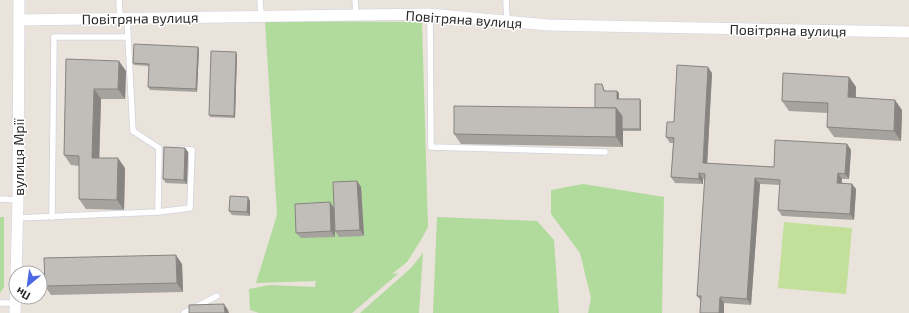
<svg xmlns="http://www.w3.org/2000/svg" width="909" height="313" viewBox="0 0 909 313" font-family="'Exo 2',sans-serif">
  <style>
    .green { fill: #b1da9d }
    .pitch { fill: #c2e09a }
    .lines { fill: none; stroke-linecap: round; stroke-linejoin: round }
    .service-casing { stroke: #d1d3df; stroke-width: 7 }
    .minor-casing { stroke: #d1d3df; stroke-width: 12 }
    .service { stroke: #fff; stroke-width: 5.5 }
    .minor { stroke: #fff; stroke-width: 11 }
    .wall { fill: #a6a39e }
    .shaded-wall { fill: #878481 }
    .building { fill: #c1bdb8; stroke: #878481 }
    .labels { text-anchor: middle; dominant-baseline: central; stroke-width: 3; stroke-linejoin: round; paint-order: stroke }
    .street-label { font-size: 14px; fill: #282828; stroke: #fff }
  </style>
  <rect width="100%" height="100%" fill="#e9e3db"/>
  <!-- green -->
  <g class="green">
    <polygon points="265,21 422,22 428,227 421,240 407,262 392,274 399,273 352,313 259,313 250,310 249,289 270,285 315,287 316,281 256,283 277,215"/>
    <polygon points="583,184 664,197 662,313 588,313 591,298 580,253 551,214 551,190"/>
    <polygon points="0,217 4,217 4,287 0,293"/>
    <polygon points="437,217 537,221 554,240 559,313 433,313"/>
    <polygon points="423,253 419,313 360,313 411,268"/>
  </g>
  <!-- pitch -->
  <polygon class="pitch" points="784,222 852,228 846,294 778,288"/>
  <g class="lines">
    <defs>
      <g id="service">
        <polyline points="119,0 120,18"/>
        <polyline points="260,0 261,16"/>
        <polyline points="355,0 356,15"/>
        <polyline points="506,0 507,21"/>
        <polyline points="430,14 431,147 605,152"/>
        <polyline points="0,199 18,200"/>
        <polyline points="158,212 190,208 192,150 180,149"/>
        <polyline points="52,217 54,37 128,37"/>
        <polyline points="17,218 158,212 159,148 133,131 127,18"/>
        <polyline points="0,303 15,303"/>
        <polyline points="184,313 217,296"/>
      </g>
      <g id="minor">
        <polyline points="19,20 430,14 548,25 909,32"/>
        <polyline points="15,313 18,200 19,0"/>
      </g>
    </defs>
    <!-- service casing -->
    <use href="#service" class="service-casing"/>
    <!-- minor casing -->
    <use href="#minor" class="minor-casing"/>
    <!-- service -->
    <use href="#service" class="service"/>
    <!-- minor -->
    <use href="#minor" class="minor"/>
  </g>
  <!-- wall -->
  <g class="wall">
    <polygon points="199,49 197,92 150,90 148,87 149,66 134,65 133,63"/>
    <polygon points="237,54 235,118 210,117 209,115"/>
    <polygon points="66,59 126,71 125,99 101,99 99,158 125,168 124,210 86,209 79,199 79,166 71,165 64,155"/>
    <polygon points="712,73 707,163 774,167 847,144 851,150 849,179 842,179 842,183 856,189 854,220 782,216 778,210 780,185 760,184 751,305 724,303 724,313 700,313 701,301 697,296 705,179 703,179 703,184 675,183 671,177 673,143 670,143 666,137 674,122"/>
    <polygon points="849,77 856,87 856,98 902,110 901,141 834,137 827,127 828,113 789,111 782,101"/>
    <polygon points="603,86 605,91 619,93 619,99 640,99 641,102 641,131 623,131 623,147 461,144 454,134 595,108"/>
    <polygon points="185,148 188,152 187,184 166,183 163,179"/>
    <polygon points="357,181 361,187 364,236 339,237 335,231"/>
    <polygon points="250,201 250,216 232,215 229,211"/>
    <polygon points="330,202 334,208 335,237 301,238 296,233"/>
    <polygon points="182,264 183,292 51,295 45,286"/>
  </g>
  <!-- shaded-wall -->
  <g class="shaded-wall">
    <polygon points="198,47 199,49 197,92 196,89"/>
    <polygon points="236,52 237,54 235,118 234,116"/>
    <polygon points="119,61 126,71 125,99 118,89"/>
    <polygon points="708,67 712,73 707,168 703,163"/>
    <polygon points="849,77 856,87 855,107 848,97"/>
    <polygon points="94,89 101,99 99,168 92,158"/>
    <polygon points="617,91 619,93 619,101 617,99"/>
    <polygon points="640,99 641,102 641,131 640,129"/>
    <polygon points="895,100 902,110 901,141 894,131"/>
    <polygon points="616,108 623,118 622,129 623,131 623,147 616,137"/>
    <polygon points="847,144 851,150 849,179 845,174"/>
    <polygon points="185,148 188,152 187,184 184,180"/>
    <polygon points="118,158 125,168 124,210 117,200"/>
    <polygon points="699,173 703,179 703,184 699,179"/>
    <polygon points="838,173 842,179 841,189 837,183"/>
    <polygon points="755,178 760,184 751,305 747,299"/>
    <polygon points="357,181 361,187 364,236 360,230"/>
    <polygon points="852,184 856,189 854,220 850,214"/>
    <polygon points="248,197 250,201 250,216 247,212"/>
    <polygon points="330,202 334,208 335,237 331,231"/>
    <polygon points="176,255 182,264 183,292 177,283"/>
    <polygon points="720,297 724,303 724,313 719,313"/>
    <polygon points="224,304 228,310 229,313 225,313"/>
  </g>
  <!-- building -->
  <g class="building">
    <polygon points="134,44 198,47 196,89 148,87 149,64 133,63"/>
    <polygon points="211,51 236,52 234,116 209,115"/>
    <polygon points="66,59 119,61 118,89 94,89 92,158 118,158 117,200 79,199 79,156 64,155"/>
    <polygon points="677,65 708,67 703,163 774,167 775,140 847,144 845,174 838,173 837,183 852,184 850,214 778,210 780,180 755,178 747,299 720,297 719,313 700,313 701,296 697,296 705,174 699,173 699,179 671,177 674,138 666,137 667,122 674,122"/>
    <polygon points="783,73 849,77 848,97 895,100 894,131 827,127 828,103 782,101"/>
    <polygon points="595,84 602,84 604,91 617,91 617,99 640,99 640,129 622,129 622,116 616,108 595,108"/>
    <polygon points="454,106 616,108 616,137 454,134"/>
    <polygon points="164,147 185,148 184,180 163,179"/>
    <polygon points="357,181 360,230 335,231 333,182"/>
    <polygon points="230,196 248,197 247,212 229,211"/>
    <polygon points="330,202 331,231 296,233 295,204"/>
    <polygon points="176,255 177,283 45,286 44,258"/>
    <polygon points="224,304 225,313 189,313 189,305"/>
  </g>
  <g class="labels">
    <!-- street labels -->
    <g class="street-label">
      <text transform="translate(140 18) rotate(-1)">Повітряна вулиця</text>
      <text transform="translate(464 19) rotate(4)">Повітряна вулиця</text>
      <text transform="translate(788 30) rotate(1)">Повітряна вулиця</text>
      <text transform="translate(18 157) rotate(-90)">вулиця Мрії</text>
    </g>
  </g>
  <!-- north arrow -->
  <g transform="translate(28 285) rotate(209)"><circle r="19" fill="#ffffff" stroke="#a9a9a9"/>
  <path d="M0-3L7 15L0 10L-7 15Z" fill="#4c67e5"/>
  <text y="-6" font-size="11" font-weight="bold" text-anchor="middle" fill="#282828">Пн</text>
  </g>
</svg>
